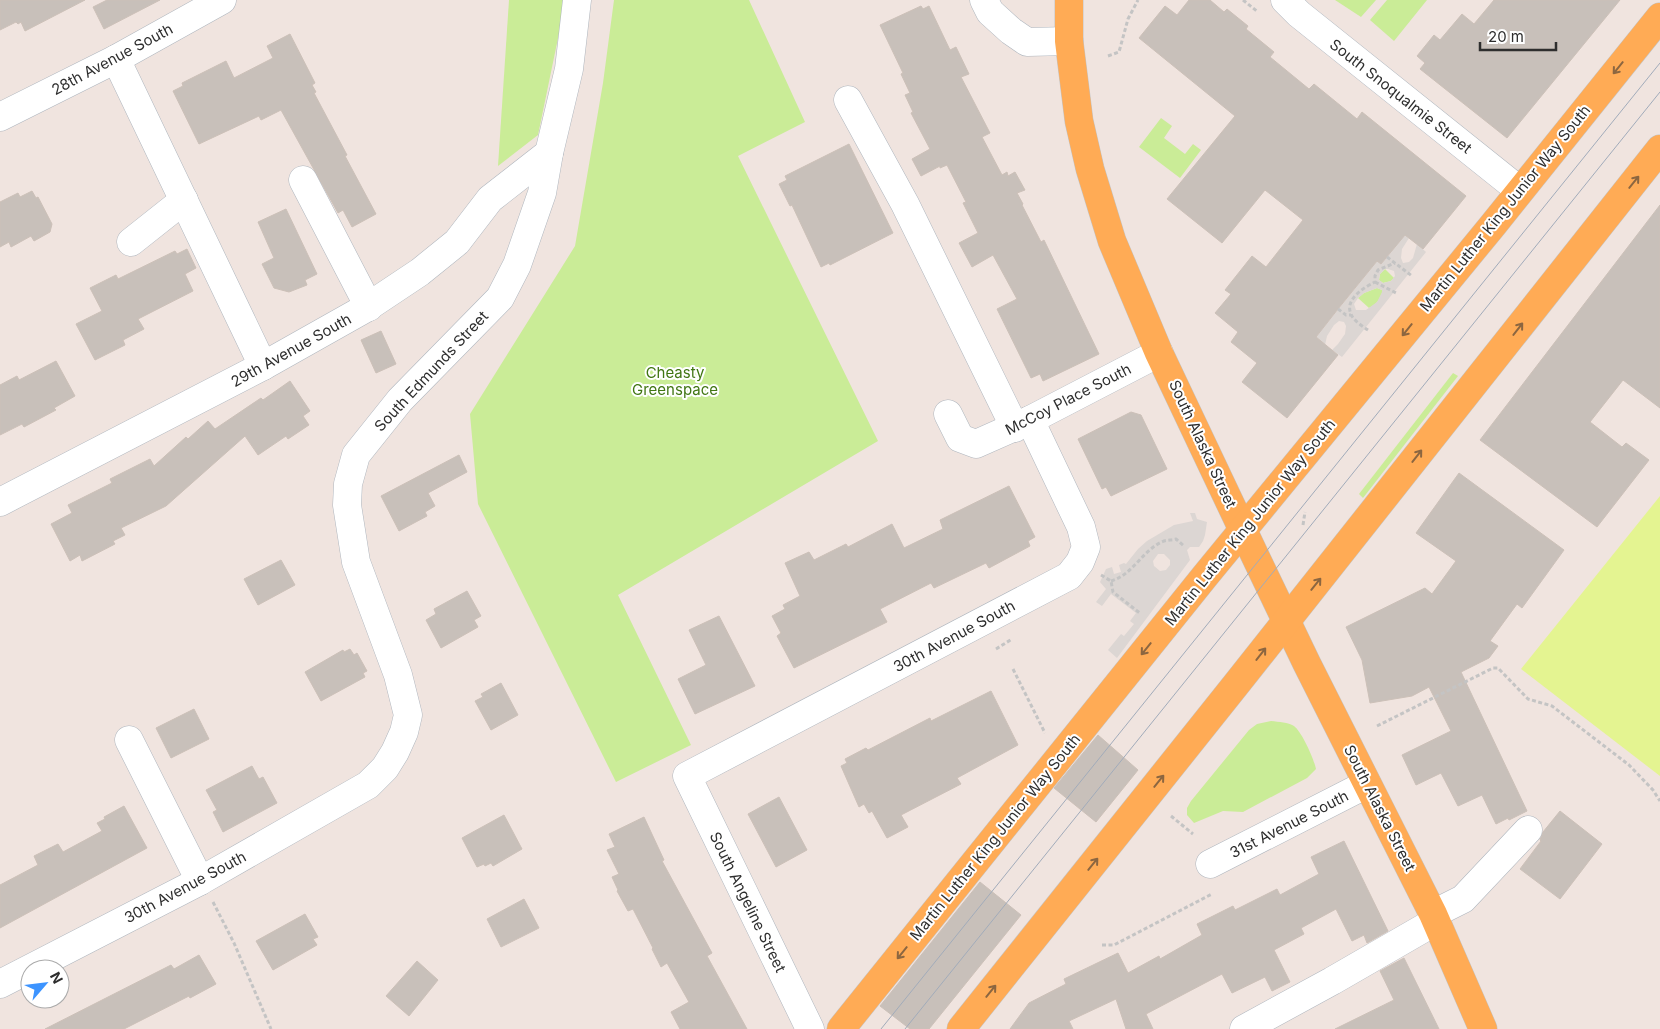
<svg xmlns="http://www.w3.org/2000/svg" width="1660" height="1029" viewBox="0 0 1660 1029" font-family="Inter,sans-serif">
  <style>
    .green { fill: #caec97 }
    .pitch { fill: #e4f491 }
    .plaza { fill: #dcd6d3; fill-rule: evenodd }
    .building { fill: #c8c0ba; stroke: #ccc0b8 }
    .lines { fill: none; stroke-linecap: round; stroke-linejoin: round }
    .minor-casing { stroke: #afb6be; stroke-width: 29 }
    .major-casing { stroke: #c4c4c4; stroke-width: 29 }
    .path { stroke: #c4c4c4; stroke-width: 3; stroke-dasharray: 4 2.5; stroke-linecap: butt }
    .minor { stroke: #fff; stroke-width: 28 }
    .major { stroke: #ffab55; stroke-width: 28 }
    .tram { stroke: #a1abba; stroke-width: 1 }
    .oneway { stroke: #8c6640 }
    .labels { text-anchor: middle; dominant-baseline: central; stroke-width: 4; stroke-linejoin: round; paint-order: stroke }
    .street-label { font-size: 15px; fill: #2e2e2e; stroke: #fff }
    .park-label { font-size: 15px; fill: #417613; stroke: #fff }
  </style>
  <rect width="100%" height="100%" fill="#f0e4df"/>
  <!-- green -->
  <g class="green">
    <polygon points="509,0 563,0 563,14 538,135 498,166"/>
    <polygon points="614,0 749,0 805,122 738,156 878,441 618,595 691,745 616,782 478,504 470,414 575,246 603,83"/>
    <polygon points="1335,0 1376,0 1361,17"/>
    <polygon points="1387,0 1427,0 1394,41 1370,20"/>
    <polygon points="1161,118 1172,126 1164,138 1185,154 1193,144 1201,150 1180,178 1139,147"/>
    <polygon points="1385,269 1394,278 1391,281 1383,283 1379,280 1380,274"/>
    <path d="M1377 288 1382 290C1383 298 1376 304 1369 308L1358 298 1364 293Z"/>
    <polygon points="1453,373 1458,376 1363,498 1359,494"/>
    <path d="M1271 721C1279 722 1288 722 1294 726 1302 732 1314 759 1316 769L1307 778 1243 812 1223 811 1194 823 1187 815V808L1191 801 1249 730 1257 724Z"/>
  </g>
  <!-- pitch -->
  <polygon class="pitch" points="1660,496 1660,776 1521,669"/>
  <!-- plaza -->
  <g class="plaza">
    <path d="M1401 231 1409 238 1402 249 1401 258 1403 263 1409 262 1413 258 1417 244 1426 252 1342 357 1332 350 1338 344 1345 334 1346 326 1344 322 1339 321 1334 325 1327 336 1325 345 1316 337 1377 261 1381 264 1387 257 1392 251 1387 247ZM1385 269H1388L1394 271 1395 276 1391 281 1383 283 1379 280 1380 274ZM1377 288 1382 290V292L1377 302 1366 310H1356L1354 304 1358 298 1364 293Z"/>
    <path d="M1190 513H1195L1197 519 1207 522 1205 535 1203 541 1199 547H1190L1187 550 1190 560 1117 658 1108 650 1121 634 1124 636 1134 624 1130 621 1136 613 1111 594 1102 606 1096 602 1106 589 1100 582 1106 569 1112 567 1114 574 1121 572 1119 565 1124 563 1126 564 1138 549 1147 541 1174 525 1193 521ZM1158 554H1164L1170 560V565L1166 570 1160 571 1154 566 1153 561Z"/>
  </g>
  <!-- building -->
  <g class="building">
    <polygon points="0,0 85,0 25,31 21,22 18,24 16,22 0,30"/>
    <polygon points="107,0 160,0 104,29 93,7"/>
    <polygon points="1189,0 1210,0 1224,12 1227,9 1248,26 1246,29 1274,52 1270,57 1309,89 1314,84 1357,119 1362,112 1466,196 1423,249 1405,235 1381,264 1377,261 1338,309 1316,337 1338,355 1287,418 1242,382 1257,363 1231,342 1238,332 1215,313 1231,294 1225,290 1252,256 1266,267 1303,220 1265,190 1222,243 1167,199 1235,116 1139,38 1165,6 1177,15"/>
    <polygon points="1494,0 1620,0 1507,138 1420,69 1425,63 1417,56 1434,35 1440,40 1462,14 1474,24"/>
    <polygon points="921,6 923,9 929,6 950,50 956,47 969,74 961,77 990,133 982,137 1002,175 1007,172 1008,176 1015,172 1025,190 1017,193 1023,204 1022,205 1041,242 1044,240 1099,354 1043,381 1040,374 1031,378 997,309 1017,299 993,255 972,267 959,243 978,233 963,203 966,202 947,165 940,168 940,166 921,176 912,159 930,149 911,113 913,112 905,95 910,93 901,74 903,73 880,25"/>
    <polygon points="290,34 315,83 312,85 316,92 314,93 347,155 345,156 376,214 352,227 343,210 338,213 281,110 261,120 259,116 199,144 173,91 183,86 182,83 226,61 234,78 273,58 267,46"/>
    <polygon points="849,144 893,233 830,265 829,263 821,267 792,205 790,206 779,184 787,180 785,176"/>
    <polygon points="32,191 36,198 38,197 52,224 50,232 34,241 31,236 11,247 9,242 0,247 0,202 18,193 20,197"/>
    <polygon points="1660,205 1660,408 1623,380 1590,422 1622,447 1626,443 1649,460 1597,527 1480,440"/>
    <polygon points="286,209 317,274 305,280 307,285 289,292 274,288 262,264 274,258 258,222"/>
    <polygon points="187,249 196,268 185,274 193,291 138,319 144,329 123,340 125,345 95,360 76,324 102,311 90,288 116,275 118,279 175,251 177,254"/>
    <polygon points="381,331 396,364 376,373 361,340"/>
    <polygon points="56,361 75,396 54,408 56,410 24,427 22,424 0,435 0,385 17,376 19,380"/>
    <polygon points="290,381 310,411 303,416 309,425 288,439 286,436 258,455 245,436 166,506 121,528 125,535 113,541 115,544 82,561 80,555 70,561 51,524 72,513 68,505 112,483 110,479 150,459 154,466 186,437 188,439 208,421 215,429 261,398 263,400"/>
    <polygon points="1131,412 1141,415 1167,469 1111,496 1106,487 1102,489 1078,439"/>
    <polygon points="459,455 467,472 428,493 435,506 425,512 427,516 399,531 381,496"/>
    <polygon points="1459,473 1564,550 1522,608 1517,604 1490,641 1498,646 1489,658 1461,672 1527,811 1509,820 1508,818 1496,824 1482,795 1458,806 1441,773 1416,785 1402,755 1451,731 1429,687 1412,696 1370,703 1362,660 1346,627 1425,588 1432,594 1456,561 1416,533"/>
    <polygon points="1009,486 1035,537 1028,541 1030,546 989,568 986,563 934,588 931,583 880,609 887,622 794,668 777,636 781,633 772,616 785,609 783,605 800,596 785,563 809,552 814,560 846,544 848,547 892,524 904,548 943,529 940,520"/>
    <polygon points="281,560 295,585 258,605 244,579"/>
    <polygon points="467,591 481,616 474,620 478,627 441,648 426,620 436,614 434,609"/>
    <polygon points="719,616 755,686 695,714 678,679 706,665 689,630"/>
    <polygon points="350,649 354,655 357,653 367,671 363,673 365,677 321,701 305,672 343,650 344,652"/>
    <polygon points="501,683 518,715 491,730 475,701 483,697 481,694"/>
    <polygon points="991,691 1018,745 957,778 961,784 901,815 908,827 887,838 872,811 869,813 864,804 859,807 841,766 847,763 845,759 866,748 868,750 930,718 931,721"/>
    <polygon points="194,709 209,739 171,758 156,728"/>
    <polygon points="1098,735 1138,770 1096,822 1054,788"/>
    <polygon points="252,766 259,779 263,777 277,803 223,832 213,812 217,810 206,790"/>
    <polygon points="779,797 807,850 776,867 748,814"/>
    <polygon points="124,806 147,848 0,928 0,885 38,865 34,856 58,844 63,852 102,831 97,823 105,819 104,817"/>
    <polygon points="1560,811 1602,844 1560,899 1520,869 1541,841 1540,840 1543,832"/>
    <polygon points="504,815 522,849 493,866 491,863 485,866 484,864 477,867 462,838"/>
    <polygon points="644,817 664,860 662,861 712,953 707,956 747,1029 680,1029 671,1012 689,1002 667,963 661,967 652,949 653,948 633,909 628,911 617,891 618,890 612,877 619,874 607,850 615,847 609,834"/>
    <polygon points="1344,841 1388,931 1367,943 1364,935 1352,941 1336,909 1301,928 1304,934 1274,950 1290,982 1272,991 1265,977 1232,993 1222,974 1146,1014 1153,1029 1126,1029 1116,999 1069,1021 1073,1029 1010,1029 1029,1003 1066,984 1064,979 1118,953 1128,973 1159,956 1160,959 1202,935 1197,924 1233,906 1235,910 1277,889 1280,895 1319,874 1311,857"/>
    <polygon points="980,882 1021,915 929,1029 910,1029 880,1006"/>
    <polygon points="524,899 539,928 501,947 487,919"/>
    <polygon points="305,914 318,937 313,939 317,945 273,970 256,941"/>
    <polygon points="199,955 216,984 190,998 189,996 124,1029 45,1029 171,965 174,969"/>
    <polygon points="1404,958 1439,1029 1335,1029 1394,1000 1380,971"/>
    <polygon points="417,961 438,980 409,1016 386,996"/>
  </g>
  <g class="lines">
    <defs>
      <g id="minor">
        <polyline points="984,0 990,12 1011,31 1027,42 1069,41"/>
        <polyline points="1285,0 1299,14 1519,190"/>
        <polyline points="116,59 263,366"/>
        <polyline points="848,100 905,204 1015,428"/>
        <polyline points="0,117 116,59 222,0"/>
        <polyline points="303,180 369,307"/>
        <polyline points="131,242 184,200"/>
        <polyline points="948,414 960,438 976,444 1030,420 1159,353"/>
        <polyline points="0,502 263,366 366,308 420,272 457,242 490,199 549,153"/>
        <polyline points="129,740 200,881"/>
        <polyline points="1210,864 1367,784"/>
        <polyline points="1433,914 1463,899 1528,830"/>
        <polyline points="0,984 200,881 368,785 385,768 395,752 404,732 408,715 398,675 356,562 347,505 348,484 356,455 400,400 500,298 517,265 542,193 549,153 569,69 577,0"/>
        <polyline points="810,1029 687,776 1069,576 1080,562 1086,547 1081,527 1030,420"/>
        <polyline points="1244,1029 1332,981 1436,921"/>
      </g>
      <g id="major">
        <polyline points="1069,0 1069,41 1079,121 1090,169 1112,241 1159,353 1258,562 1307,664 1433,914 1483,1029"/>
        <polyline points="841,1029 1205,576 1493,225 1660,17"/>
        <polyline points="961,1029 1238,682 1660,149"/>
      </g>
    </defs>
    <!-- minor casing -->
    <use href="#minor" class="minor-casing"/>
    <!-- major casing -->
    <use href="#major" class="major-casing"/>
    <!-- path -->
    <g class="path">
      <polyline points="1243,0 1258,12"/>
      <polyline points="1108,56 1119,52 1128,19 1138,0"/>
      <polyline points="1387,257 1412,276"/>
      <polyline points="1375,282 1398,294"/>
      <polyline points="1338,309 1346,315 1351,315"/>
      <path d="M1368 330C1362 326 1353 320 1351 314 1344 299 1365 287 1375 282V276L1378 270 1395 263"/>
      <polyline points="1303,525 1305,512"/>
      <polyline points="1101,575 1111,581 1113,592 1141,614"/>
      <path d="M1111 581C1133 575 1143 549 1164 541 1168 540 1172 540 1176 539L1184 546"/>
      <polyline points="996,649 1012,639"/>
      <polyline points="1013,669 1045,733"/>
      <polyline points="1377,726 1493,668 1498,668 1528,699 1552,706 1629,765 1653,790 1660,801"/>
      <polyline points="1171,816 1193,834"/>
      <polyline points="213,902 234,943 271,1029"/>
      <polyline points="1102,945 1114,945 1212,894"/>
    </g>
    <!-- minor -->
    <use href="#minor" class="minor"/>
    <!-- major -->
    <use href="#major" class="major"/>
    <!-- tram -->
    <g class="tram">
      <polyline points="881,1029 1660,63"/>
      <polyline points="905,1029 1660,92"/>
    </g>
  </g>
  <!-- one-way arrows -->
  <defs><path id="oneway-shaft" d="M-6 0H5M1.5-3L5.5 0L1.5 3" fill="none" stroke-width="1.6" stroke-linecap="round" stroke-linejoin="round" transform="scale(1.25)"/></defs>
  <g class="oneway">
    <use href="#oneway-shaft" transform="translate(1618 68) rotate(129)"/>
    <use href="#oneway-shaft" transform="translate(1634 182) rotate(-51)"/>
    <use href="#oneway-shaft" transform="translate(1518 329) rotate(-52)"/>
    <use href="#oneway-shaft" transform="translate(1407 330) rotate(129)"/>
    <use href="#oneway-shaft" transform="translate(1417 456) rotate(-52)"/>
    <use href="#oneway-shaft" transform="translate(1316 584) rotate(-51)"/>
    <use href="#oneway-shaft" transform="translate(1146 649) rotate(129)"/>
    <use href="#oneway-shaft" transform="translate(1261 654) rotate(-52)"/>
    <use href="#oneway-shaft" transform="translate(1159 781) rotate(-51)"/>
    <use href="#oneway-shaft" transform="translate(1093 864) rotate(-51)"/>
    <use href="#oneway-shaft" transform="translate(902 953) rotate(129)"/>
    <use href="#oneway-shaft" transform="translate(991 991) rotate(-51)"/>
  </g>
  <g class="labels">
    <!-- street labels -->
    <g class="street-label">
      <text transform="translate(112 59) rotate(-28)">28th Avenue South</text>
      <text transform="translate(1401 96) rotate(38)">South Snoqualmie Street</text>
      <text transform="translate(1505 208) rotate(-51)">Martin Luther King Junior Way South</text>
      <text transform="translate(291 350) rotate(-29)">29th Avenue South</text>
      <text transform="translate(431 371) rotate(-47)">South Edmunds Street</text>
      <text transform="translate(1068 399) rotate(-27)">McCoy Place South</text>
      <text transform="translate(1203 444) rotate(65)">South Alaska Street</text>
      <text transform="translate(1250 522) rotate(-51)">Martin Luther King Junior Way South</text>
      <text transform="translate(954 636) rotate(-28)">30th Avenue South</text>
      <text transform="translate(1380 808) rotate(63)">South Alaska Street</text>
      <text transform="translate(1289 824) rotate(-27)">31st Avenue South</text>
      <text transform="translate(995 837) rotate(-51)">Martin Luther King Junior Way South</text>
      <text transform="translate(185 887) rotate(-28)">30th Avenue South</text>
      <text transform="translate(748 902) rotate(64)">South Angeline Street</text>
    </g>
    <!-- park labels -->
    <g class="park-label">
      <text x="675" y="372">Cheasty<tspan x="675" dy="17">Greenspace</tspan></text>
    </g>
  </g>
  <!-- north arrow -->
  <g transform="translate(45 984) rotate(62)"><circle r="24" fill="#ffffff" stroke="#ababab"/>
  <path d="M0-4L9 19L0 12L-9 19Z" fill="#3d94ff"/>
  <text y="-8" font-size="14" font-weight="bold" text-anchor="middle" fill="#2e2e2e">N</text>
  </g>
  <!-- scale -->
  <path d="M1480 42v8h76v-8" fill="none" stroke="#2e2e2e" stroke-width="2.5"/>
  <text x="1488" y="42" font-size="15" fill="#2e2e2e" stroke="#ffffff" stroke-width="4" paint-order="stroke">20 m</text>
</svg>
